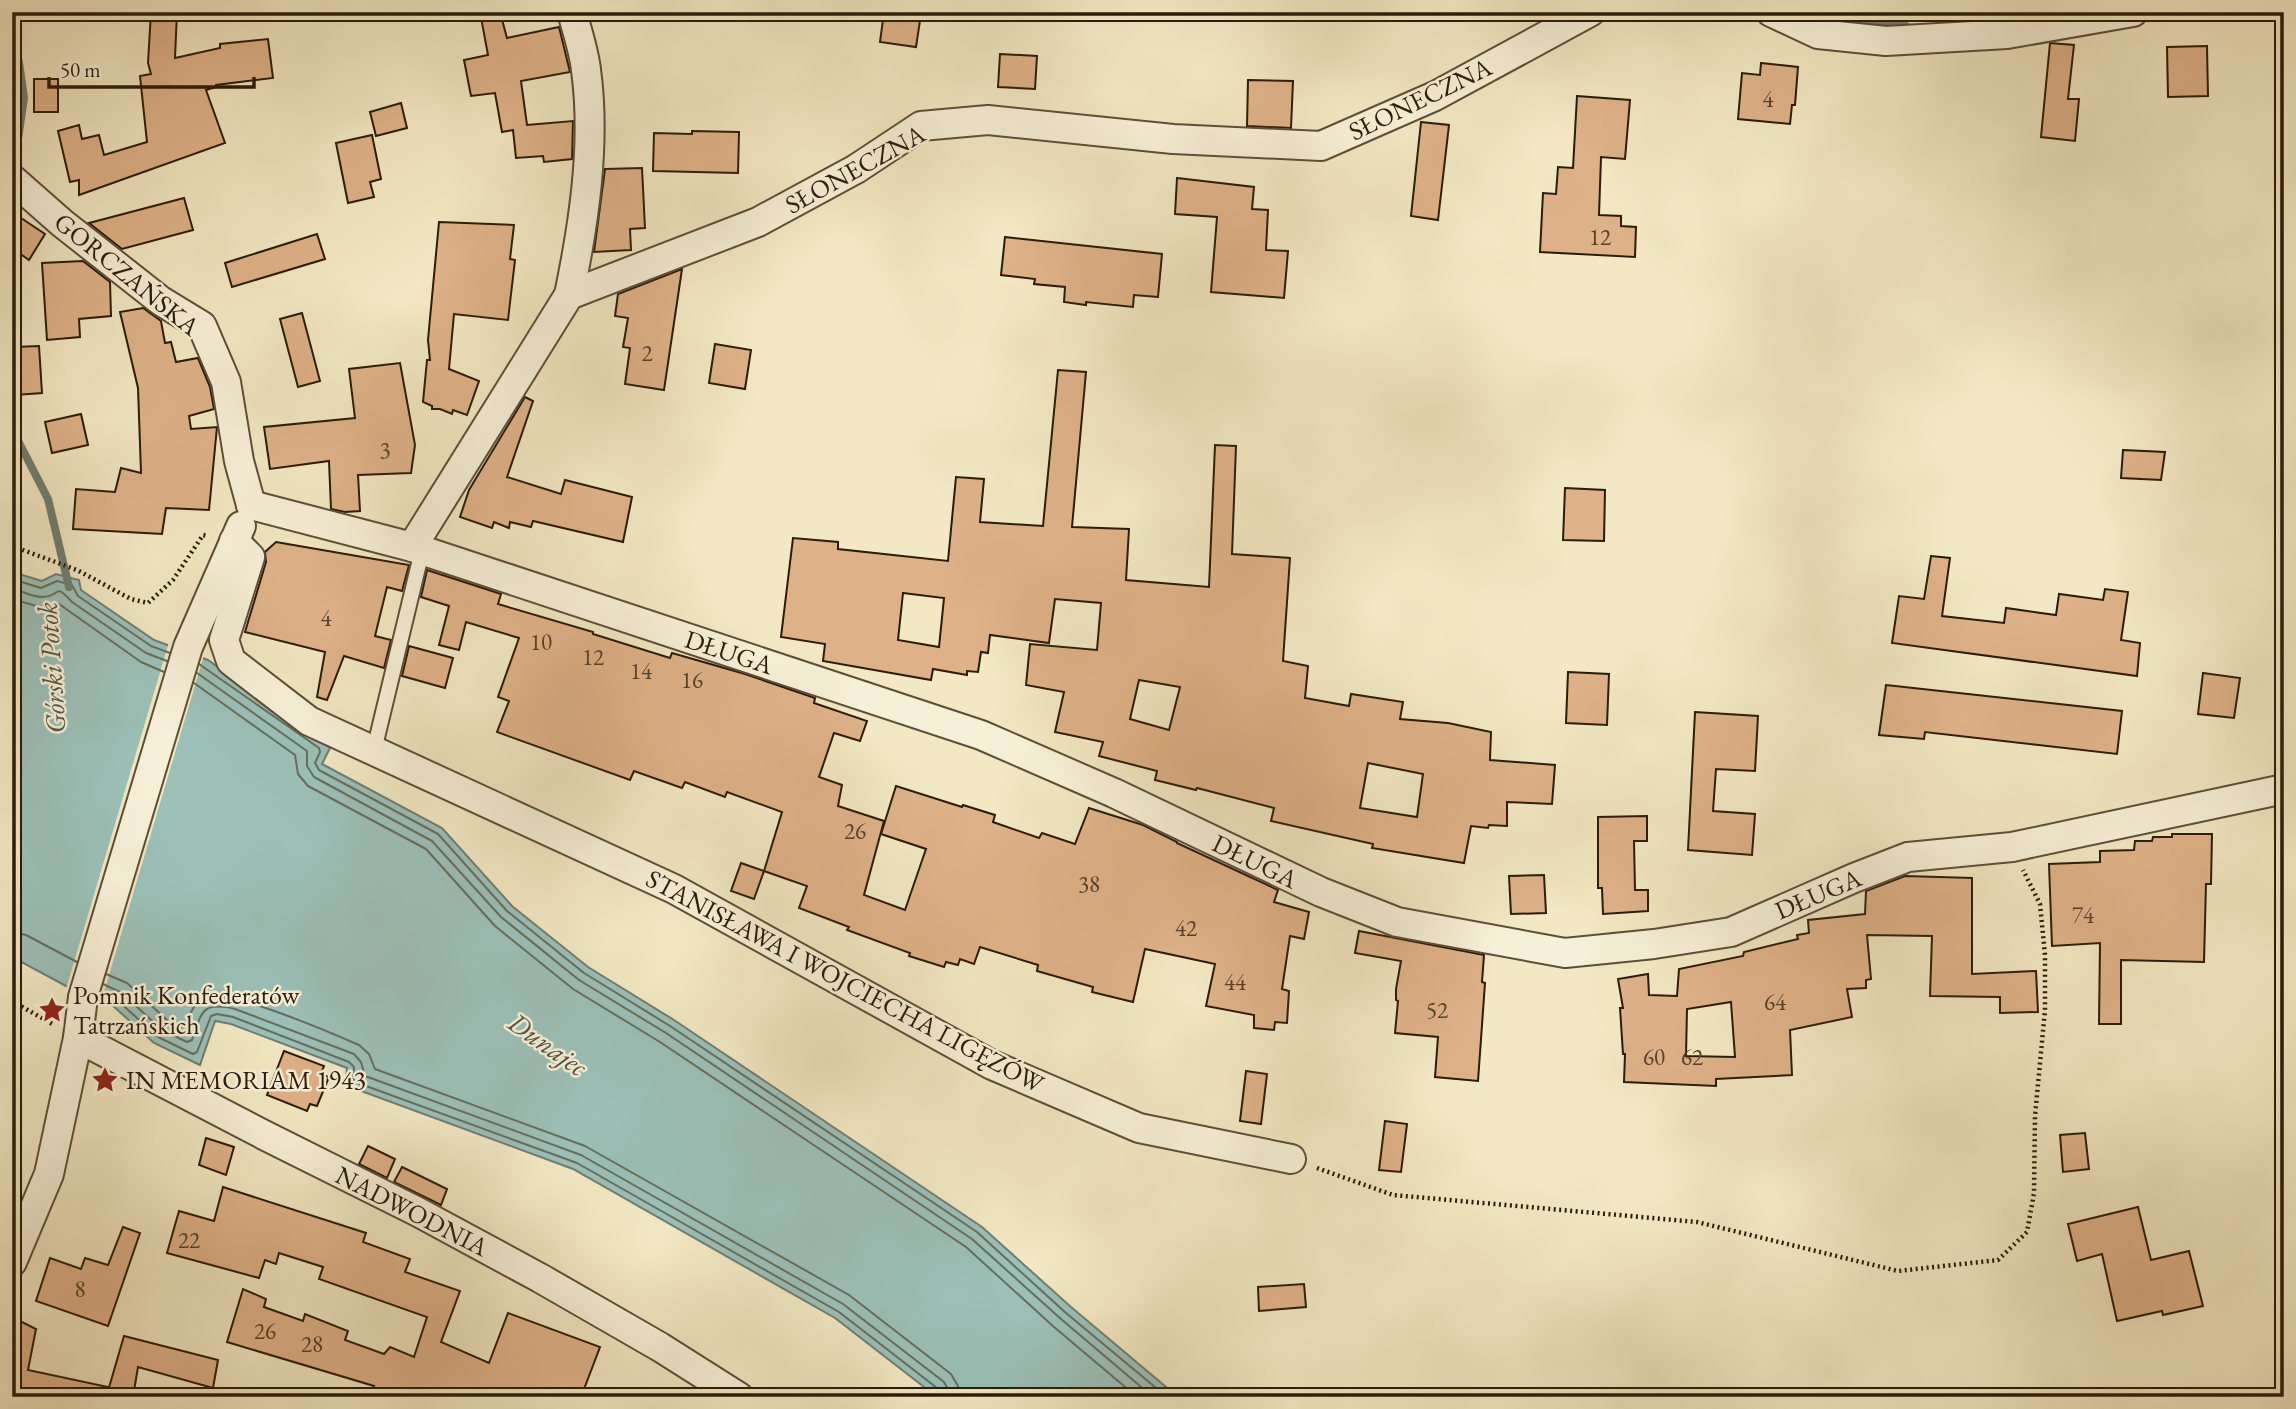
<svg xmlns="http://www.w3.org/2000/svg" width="2296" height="1409" viewBox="0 0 2296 1409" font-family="'EB Garamond',serif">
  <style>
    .water { fill: #9cc0b8; stroke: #6f7e72; stroke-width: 2 }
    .pier { fill: #f2e8c3 }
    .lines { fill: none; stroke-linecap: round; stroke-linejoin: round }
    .shore { stroke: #646e60; stroke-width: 2 }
    .stream { stroke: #6f7e72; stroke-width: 8 }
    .building { fill: #dfb188; stroke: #2b1b09; stroke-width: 2; fill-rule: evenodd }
    .lane-casing { stroke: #5d4e38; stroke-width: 18 }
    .street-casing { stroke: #5d4e38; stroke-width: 32 }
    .path { stroke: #2b1b09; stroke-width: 4.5; stroke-dasharray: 2 3.5; stroke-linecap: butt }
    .lane { stroke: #f7f0d8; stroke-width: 14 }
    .street { stroke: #f7f0d8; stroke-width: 28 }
    .labels { text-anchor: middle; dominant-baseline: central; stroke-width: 5; stroke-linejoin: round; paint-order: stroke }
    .number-label { font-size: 23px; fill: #584029 }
    .street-label { font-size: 26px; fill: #2b1b09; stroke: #f7f0d8 }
    .poi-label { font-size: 26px; fill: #2b1b09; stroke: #f7f0d8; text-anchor: start }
    .water-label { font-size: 28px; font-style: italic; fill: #535546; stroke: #f7f0d8 }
  </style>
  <rect width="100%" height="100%" fill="#f2e8c3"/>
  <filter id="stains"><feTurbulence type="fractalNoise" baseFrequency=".00286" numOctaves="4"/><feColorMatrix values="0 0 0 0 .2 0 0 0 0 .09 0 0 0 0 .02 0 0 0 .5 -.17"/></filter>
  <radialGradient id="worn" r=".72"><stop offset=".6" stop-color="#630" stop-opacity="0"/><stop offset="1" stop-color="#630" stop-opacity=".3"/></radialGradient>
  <!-- water -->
  <polygon class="water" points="12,572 42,581 56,574 79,580 81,590 154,640 208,660 330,748 322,764 442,828 512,906 588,967 674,1020 982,1227 1071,1307 1178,1397 937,1397 835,1318 573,1169 345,1085 347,1068 231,1024 215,1021 200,1065 154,1043 111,1004 66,986 12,957"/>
  <!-- pier -->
  <polygon class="pier" points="169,642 204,655 101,1002 66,989"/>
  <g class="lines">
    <!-- shore -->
    <g class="shore">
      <polyline points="12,579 41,588 57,581 72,585 78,596 151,646 170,653"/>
      <path d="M12 588C21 591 32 597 42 597 62 597 53 581 72 602L146 653 167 661"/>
      <polyline points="12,599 40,607 59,604 141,662 164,672"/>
      <polyline points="199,664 319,748 320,752 315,763 319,770 438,834 507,911 584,973 670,1026 977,1232 1066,1313 1167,1397"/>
      <polyline points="197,673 307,751 307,766 314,777 432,841 501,917 579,980 666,1033 972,1239 1061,1319 1153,1397"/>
      <polyline points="194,683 295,755 298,774 308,786 426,849 495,926 573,989 660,1042 966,1247 1054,1327 1137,1397"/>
      <polyline points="12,932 26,935 77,962"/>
      <path d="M106 974 127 983 168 1021 181 1027 186 1026C190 1013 194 1001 208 996 229 989 334 1034 359 1045L369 1054 375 1069 585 1146 849 1295 951 1374 958 1386 960 1397"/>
      <path d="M103 984 122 993 162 1030 187 1042 192 1040C202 1012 201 1001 235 1009L354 1054 361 1062 365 1076 581 1155 843 1304 944 1382 948 1389 949 1397"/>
      <polyline points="101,992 116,999 158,1037 193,1054 197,1052 211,1016 217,1014 233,1017 349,1062 354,1067 353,1079 355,1082 577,1163 839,1312 937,1388 941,1397"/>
    </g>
    <!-- stream -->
    <g class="stream">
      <polyline points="1806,12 1819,19 1906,26"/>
      <polyline points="16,153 24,98 19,62"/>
      <polyline points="12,429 48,499 69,587"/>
    </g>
  </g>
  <!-- building -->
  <g class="building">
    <polygon points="151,12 177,12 175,58 220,48 220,44 268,39 273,78 216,85 216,87 206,90 225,143 79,195 79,180 70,182 58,131 79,125 82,139 99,135 104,155 147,142 140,76 151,74 148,63"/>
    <polygon points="480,12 500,12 507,38 559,27 570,72 521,81 527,125 573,121 572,159 544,162 543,156 516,158 513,130 502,132 495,93 471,96 464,60 488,55"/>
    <polygon points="884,12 921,14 916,47 880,42"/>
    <polygon points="2050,43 2074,45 2068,99 2079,99 2075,141 2041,137"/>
    <polygon points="2207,46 2208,96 2168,97 2167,47"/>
    <polygon points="1000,54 1037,56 1035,89 998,87"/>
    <polygon points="1761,63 1798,67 1795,105 1792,105 1790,124 1738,119 1742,73 1760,75"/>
    <rect x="34" y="79" width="24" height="33"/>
    <polygon points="1248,80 1293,81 1291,128 1247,126"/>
    <polygon points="1577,96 1630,100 1625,159 1601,157 1599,215 1621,216 1621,226 1636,227 1635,257 1540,252 1543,193 1556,194 1558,167 1573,168"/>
    <polygon points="401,103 407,128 376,136 370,112"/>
    <polygon points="1421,122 1449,125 1438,220 1411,216"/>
    <polygon points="692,131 739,132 738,173 653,171 654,133 692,134"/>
    <polygon points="372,135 381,179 370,182 374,197 348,203 336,143"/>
    <polygon points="642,168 645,228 630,229 631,250 594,252 605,169"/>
    <polygon points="1177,178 1254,187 1252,209 1268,210 1266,250 1288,251 1284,298 1211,292 1217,217 1175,214"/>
    <polygon points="184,198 193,230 122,249 89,223"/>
    <polygon points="12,212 45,234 29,260 12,248"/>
    <polygon points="439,222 514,225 510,259 515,260 508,320 454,314 449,369 479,381 467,415 453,410 452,414 440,409 432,409 432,406 423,402 427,360 430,360 428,340"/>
    <polygon points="317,234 325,259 232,287 225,263"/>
    <polygon points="1005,237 1162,254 1158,297 1134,295 1133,307 1086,302 1086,305 1064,302 1065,287 1034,284 1035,279 1001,275"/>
    <polygon points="83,261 110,282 111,316 79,319 80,337 47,340 42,263"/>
    <polygon points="682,269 664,390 625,384 630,348 623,347 628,318 615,316 618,294"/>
    <polygon points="143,308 161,321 165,343 171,342 176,362 198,358 210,387 214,409 189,416 191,429 217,427 209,510 166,508 162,534 73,529 76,489 115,492 121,468 141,473 138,388 120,312"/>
    <polygon points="302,313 320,381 298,387 280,319"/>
    <polygon points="715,344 751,350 745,389 709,383"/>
    <polygon points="39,346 42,393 16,395 14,347"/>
    <polygon points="400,363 415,445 411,473 358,475 360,511 345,512 331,509 329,461 270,469 264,427 355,418 349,369"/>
    <path d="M1058 370 1086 372 1072 527 1129 529 1126 580 1209 587 1215 445 1236 446 1232 554 1290 558 1283 661 1308 666 1305 698 1349 706 1351 694 1403 702 1400 719 1448 723 1491 732 1490 760 1555 765 1552 804 1507 802V826L1489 825 1488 828 1471 826 1464 863 1372 848 1373 844 1271 821 1274 808 1197 788 1196 790 1155 780 1157 771 1099 756 1103 742 1055 732 1064 692 1026 685 1030 644 1097 650 1101 603 1055 599 1049 643 990 635 988 653 981 652 978 672 967 671V675L933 669 931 680 823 661 825 644 781 637 793 538 838 542V549L948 561 956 477 984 479 980 522 1043 526ZM903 593 944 598 939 647 898 640ZM1139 680 1180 687 1169 730 1130 719ZM1368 763 1423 774 1417 817 1360 808Z"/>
    <polygon points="525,397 533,401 507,477 561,494 565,480 632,497 623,542 533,521 531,527 510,522 509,528 494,522 492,528 460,517 469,490"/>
    <polygon points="81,414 88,445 52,453 45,422"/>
    <polygon points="2123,450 2165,452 2161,480 2121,478"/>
    <polygon points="1565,488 1605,490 1604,541 1563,540"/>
    <polygon points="276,542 409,565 402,591 387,587 375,636 391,640 384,668 344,656 327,700 317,697 325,652 245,632 266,562 265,552"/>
    <polygon points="1931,556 1950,558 1942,616 2004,623 2006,608 2056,615 2059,594 2103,600 2105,589 2128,592 2121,640 2140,643 2137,676 1892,643 1899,596 1924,599"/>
    <polygon points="427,570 501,594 498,604 593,632 593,634 670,658 672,653 745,674 815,698 814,703 867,721 860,741 834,733 819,777 842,785 838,806 884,821 864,895 905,910 926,849 881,834 896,786 962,807 963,805 995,815 993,822 1039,838 1042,833 1075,844 1089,808 1143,825 1177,842 1177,843 1278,890 1274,902 1309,912 1304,939 1290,936 1282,989 1289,991 1287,1023 1275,1022 1274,1030 1254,1028 1254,1015 1206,1006 1215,964 1145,949 1133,1002 1092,992 1093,987 1037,971 1038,965 980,947 974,964 960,959 958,965 946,962 944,967 909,956 910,953 847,930 849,927 799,908 807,886 764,871 782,812 727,792 725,797 685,782 682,788 634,771 630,780 497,732 509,701 498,697 519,638 466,622 459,650 439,645 449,606 421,597"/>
    <polygon points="409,646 453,658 445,688 402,676"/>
    <polygon points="1568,672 1609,674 1607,725 1566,723"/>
    <polygon points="2203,673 2240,678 2234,718 2198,714"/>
    <polygon points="1886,685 2122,711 2117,754 1925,732 1924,739 1879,735"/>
    <polygon points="1695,712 1758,716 1755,771 1716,769 1713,811 1755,814 1752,855 1688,850"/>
    <polygon points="1647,816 1647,841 1634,841 1635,890 1648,890 1648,911 1603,914 1602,888 1598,888 1598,817"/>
    <polygon points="2172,834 2212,834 2211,884 2206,884 2204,962 2121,960 2121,1024 2099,1024 2100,943 2052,946 2049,864 2100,862 2100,851 2134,850 2135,841 2152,841 2153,837 2172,837"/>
    <polygon points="741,863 764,871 754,899 731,891"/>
    <polygon points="1544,875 1546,913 1511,914 1509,876"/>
    <path d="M1905 876 1972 878V974L2036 971 2038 1012 2000 1013V997L1930 996 1932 936 1867 935 1871 979 1866 980V988L1847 989 1852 1017 1790 1030 1792 1075 1716 1079V1086L1624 1082 1625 1054H1623L1620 1008H1623L1618 979 1648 974 1649 995 1677 996 1679 969 1743 956 1744 952 1798 939 1797 935 1809 933 1808 920 1865 914 1866 891ZM1731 1002 1735 1057 1686 1056 1687 1009Z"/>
    <polygon points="1359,931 1484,955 1482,982 1485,983 1478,1081 1435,1077 1438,1037 1395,1033 1398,1001 1396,1000 1396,989 1401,961 1355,953"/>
    <polygon points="284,1051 324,1066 321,1074 329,1077 317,1106 310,1104 307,1111 267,1095"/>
    <polygon points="1246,1071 1267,1074 1261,1124 1240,1121"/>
    <polygon points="1385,1121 1407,1124 1401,1172 1379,1170"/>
    <polygon points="2085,1133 2089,1169 2063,1172 2060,1135"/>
    <polygon points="206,1138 234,1147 226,1175 199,1165"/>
    <polygon points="368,1146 395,1159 387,1178 359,1164"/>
    <polygon points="402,1167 447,1189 441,1205 394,1182"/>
    <polygon points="223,1187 366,1233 363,1242 410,1259 405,1272 460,1291 441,1342 489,1363 508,1313 600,1347 581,1397 369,1397 374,1386 227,1342 243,1289 266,1299 264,1307 303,1321 305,1314 348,1331 345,1340 384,1354 390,1347 414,1357 427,1317 319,1279 323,1267 279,1253 276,1264 265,1260 259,1278 167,1253 179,1211 214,1221"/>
    <polygon points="2138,1207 2151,1260 2189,1251 2203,1306 2163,1315 2162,1311 2117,1321 2102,1254 2077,1261 2068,1224"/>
    <polygon points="123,1227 140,1233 108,1326 36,1301 50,1258 81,1269 85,1258 108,1265"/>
    <polygon points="1304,1284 1306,1307 1259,1311 1258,1287"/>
    <polygon points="12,1317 36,1329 28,1370 108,1387 108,1391 124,1336 218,1360 213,1388 138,1367 133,1397 12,1397"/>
  </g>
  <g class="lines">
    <defs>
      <polyline id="lane" points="374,750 422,551"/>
      <g id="street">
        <polyline points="1771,12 1818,34 1886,41 2007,34 2133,12"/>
        <polyline points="12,179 62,223 161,301 202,326 226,382 239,461 251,505"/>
        <path d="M569 295C584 223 596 143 586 70 584 51 577 31 572 12"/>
        <polyline points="251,505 412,547 981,735 1114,793 1321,892 1397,922 1565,953 1654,944 1731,932 1854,878 1908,857 2012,847 2284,789"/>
        <polyline points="234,541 250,557 224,640 231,661 309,721 674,889 992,1065 1139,1128 1291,1159"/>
        <polyline points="412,547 569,295 758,222 856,169 921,126 988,120 1173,139 1321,146 1435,96 1590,12"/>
        <polyline points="78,1038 264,1135 418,1212 540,1278 660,1347 739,1397"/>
        <polyline points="12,1262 49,1174 78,1038 83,997 188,647 241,526"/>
      </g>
    </defs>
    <!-- lane casing -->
    <use href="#lane" class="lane-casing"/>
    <!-- street casing -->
    <use href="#street" class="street-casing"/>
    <!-- path -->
    <g class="path">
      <polyline points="12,546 77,570 131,599 148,603 173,580 203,535 208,536"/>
      <polyline points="12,1001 54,1025"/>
      <polyline points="1317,1168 1393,1195 1697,1222 1898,1271 1998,1260 2027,1232 2034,1193 2035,1116 2045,1010 2045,955 2040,904 2023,870"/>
    </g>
    <!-- lane -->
    <use href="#lane" class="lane"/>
    <!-- street -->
    <use href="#street" class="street"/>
  </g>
  <!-- icons -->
  <defs>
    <symbol id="sight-bare" viewBox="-9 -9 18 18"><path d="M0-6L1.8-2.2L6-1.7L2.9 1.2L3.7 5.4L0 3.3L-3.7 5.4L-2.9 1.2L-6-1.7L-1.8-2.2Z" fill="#8f2418" stroke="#f7f0d8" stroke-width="2.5" paint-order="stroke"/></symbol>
  </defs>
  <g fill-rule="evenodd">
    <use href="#sight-bare" x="33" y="991" width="38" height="38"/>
    <use href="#sight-bare" x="86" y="1061" width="38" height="38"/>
  </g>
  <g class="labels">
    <!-- number labels -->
    <g class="number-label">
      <text x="1768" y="99">4</text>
      <text x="1600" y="237">12</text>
      <text x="647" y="353">2</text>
      <text x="385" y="450">3</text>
      <text x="326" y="618">4</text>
      <text x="541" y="642">10</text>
      <text x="593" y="657">12</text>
      <text x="641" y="671">14</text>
      <text x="692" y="680">16</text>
      <text x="855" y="831">26</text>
      <text x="1089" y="884">38</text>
      <text x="2083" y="915">74</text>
      <text x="1186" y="928">42</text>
      <text x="1235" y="982">44</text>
      <text x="1775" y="1002">64</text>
      <text x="1437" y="1010">52</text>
      <text x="1654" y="1057">60</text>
      <text x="1692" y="1057">62</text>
      <text x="189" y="1240">22</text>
      <text x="80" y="1289">8</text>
      <text x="265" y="1331">26</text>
      <text x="312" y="1344">28</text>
    </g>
    <!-- street labels -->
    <g class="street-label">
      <text transform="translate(1420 99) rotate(-26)">SŁONECZNA</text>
      <text transform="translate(855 169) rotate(-29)">SŁONECZNA</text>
      <text transform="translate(127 274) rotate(39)">GORCZAŃSKA</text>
      <text transform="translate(729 652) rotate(18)">DŁUGA</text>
      <text transform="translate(1255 861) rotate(26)">DŁUGA</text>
      <text transform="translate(1818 894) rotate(-23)">DŁUGA</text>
      <text transform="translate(845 981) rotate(28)">STANISŁAWA I WOJCIECHA LIGĘZÓW</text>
      <text transform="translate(412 1211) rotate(27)">NADWODNIA</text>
    </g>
    <!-- poi labels -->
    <g class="poi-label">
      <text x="73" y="995">Pomnik Konfederatów<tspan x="73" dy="30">Tatrzańskich</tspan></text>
      <text x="126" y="1080">IN MEMORIAM 1943</text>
    </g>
    <!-- water labels -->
    <g class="water-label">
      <text transform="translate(51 668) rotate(-94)">Górski Potok</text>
      <text transform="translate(548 1044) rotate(35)">Dunajec</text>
    </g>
  </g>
  <!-- margin -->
  <rect width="2296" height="1409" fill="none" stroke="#f2e8c3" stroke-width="42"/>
  <rect x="14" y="14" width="2268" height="1381" fill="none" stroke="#2b1b09" stroke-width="3.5"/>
  <rect x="21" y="21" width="2254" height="1367" fill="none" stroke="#2b1b09" stroke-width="2"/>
  <!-- scale -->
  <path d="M49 77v10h205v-10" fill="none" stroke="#2b1b09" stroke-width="3.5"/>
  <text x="60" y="77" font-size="21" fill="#2b1b09" stroke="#f7f0d8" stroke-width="5" paint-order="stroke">50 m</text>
  <rect width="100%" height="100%" filter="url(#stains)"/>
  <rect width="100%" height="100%" fill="url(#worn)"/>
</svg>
